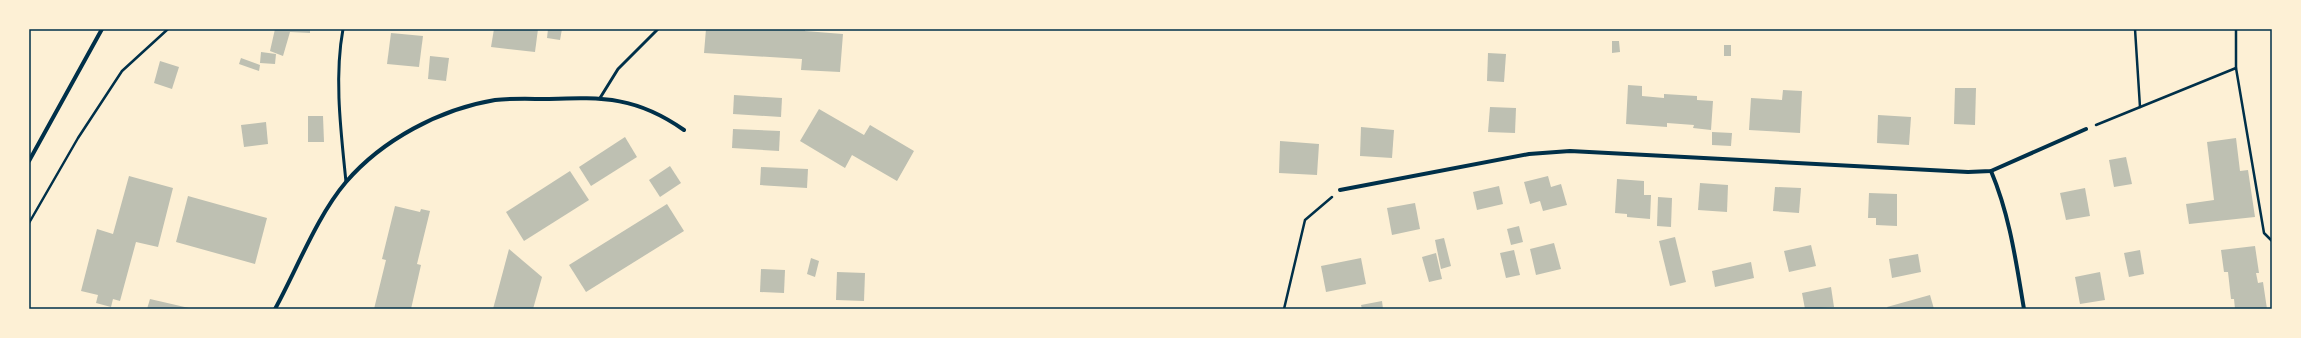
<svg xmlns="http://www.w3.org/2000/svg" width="2301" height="338" viewBox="0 0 2301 338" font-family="'Nunito Sans',sans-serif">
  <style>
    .building { fill: #bec0b2 }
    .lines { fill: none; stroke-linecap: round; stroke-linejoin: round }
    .path { stroke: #003049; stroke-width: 2.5 }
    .service { stroke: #003049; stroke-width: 3 }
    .minor { stroke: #003049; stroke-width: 4 }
    .neatline { fill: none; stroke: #003049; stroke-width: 1.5 }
  </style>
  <rect width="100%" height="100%" fill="#fdf0d5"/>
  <!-- building -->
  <g class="building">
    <polygon points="275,29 310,29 310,33 290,32 283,56 270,51"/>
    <polygon points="494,29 538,29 535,52 491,47"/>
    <polygon points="548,29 562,29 560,40 547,38"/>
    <polygon points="706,29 805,29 805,31 843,34 840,72 801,70 802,59 704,53"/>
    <polygon points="391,33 423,36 419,67 387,64"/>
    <polygon points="1612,41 1619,41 1620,52 1612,53"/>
    <rect x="1724" y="45" width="7" height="11"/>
    <polygon points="261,52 276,54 275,64 260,63"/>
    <polygon points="1488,53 1506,54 1504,82 1487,81"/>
    <polygon points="430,56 449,58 446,81 428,79"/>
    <polygon points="241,58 260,65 259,71 239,64"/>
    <polygon points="160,61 179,67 172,89 154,83"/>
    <polygon points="1628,85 1642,86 1642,96 1664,98 1664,94 1697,96 1697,100 1713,101 1711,130 1693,128 1694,125 1667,123 1667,127 1626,124"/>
    <polygon points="1955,88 1976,88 1975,125 1954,124"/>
    <polygon points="1783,90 1802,91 1800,133 1749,130 1751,98 1782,100"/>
    <polygon points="734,95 782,98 781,117 733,114"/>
    <polygon points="1490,107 1516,108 1515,133 1488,132"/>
    <polygon points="819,109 864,135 870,125 914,151 897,181 852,155 845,168 800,141"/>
    <polygon points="1878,115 1911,117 1909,145 1877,143"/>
    <polygon points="308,116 323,116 324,142 308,142"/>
    <polygon points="266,122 268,144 244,147 241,125"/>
    <polygon points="1361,127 1394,130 1392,158 1360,156"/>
    <polygon points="733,129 780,131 779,151 732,148"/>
    <polygon points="1712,132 1732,133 1731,146 1712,145"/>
    <polygon points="625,137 637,157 591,186 579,167"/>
    <polygon points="2236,138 2240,171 2248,170 2255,217 2189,224 2186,204 2214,200 2207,142"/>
    <polygon points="1280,141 1319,144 1317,175 1279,173"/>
    <polygon points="2126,157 2132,184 2114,187 2109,160"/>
    <polygon points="670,166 681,183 660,197 649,180"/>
    <polygon points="761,167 808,169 807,188 760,185"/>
    <polygon points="570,171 589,200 524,241 506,212"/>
    <polygon points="129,176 173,188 158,247 136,242 120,301 113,299 111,307 96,303 98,295 81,291 97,229 113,234"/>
    <polygon points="1548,176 1551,187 1561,184 1567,205 1543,211 1540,201 1530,204 1524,182"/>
    <polygon points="1617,179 1644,181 1644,195 1651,195 1650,219 1627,217 1627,214 1615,213"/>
    <polygon points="1700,183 1728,185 1727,212 1698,210"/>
    <polygon points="1499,186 1503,204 1477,210 1473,192"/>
    <polygon points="1775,187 1801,188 1799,213 1773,211"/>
    <polygon points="2085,188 2090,216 2066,220 2060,193"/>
    <polygon points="1869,193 1897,194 1897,226 1876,225 1876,218 1868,218"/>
    <polygon points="188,196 267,218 255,264 176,242"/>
    <polygon points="1658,197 1672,198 1671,227 1657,226"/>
    <polygon points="1415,203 1420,229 1392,235 1387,208"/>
    <polygon points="667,204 684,231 586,292 569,265"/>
    <polygon points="395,206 420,212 421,209 430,211 417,264 421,265 411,309 374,309 386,260 382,259"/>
    <polygon points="1519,226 1523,242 1511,245 1507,229"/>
    <polygon points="1675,237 1686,282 1670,286 1659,241"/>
    <polygon points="1444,238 1451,266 1441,269 1435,240"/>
    <polygon points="1554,243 1561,269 1536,275 1530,249"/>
    <polygon points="1811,245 1816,266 1789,272 1784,251"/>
    <polygon points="2255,246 2259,273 2256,273 2258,283 2263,282 2267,309 2235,309 2234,299 2231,299 2228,272 2224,272 2221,250"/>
    <polygon points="509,249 542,277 533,309 493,309"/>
    <polygon points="1514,250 1520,275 1506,278 1500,253"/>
    <polygon points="2140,250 2144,274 2129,277 2124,253"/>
    <polygon points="1436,253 1442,279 1429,282 1422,257"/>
    <polygon points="1918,254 1921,272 1892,278 1889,259"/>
    <polygon points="811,258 819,261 815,277 807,274"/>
    <polygon points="1361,258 1366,284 1326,292 1321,266"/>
    <polygon points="1751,262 1754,278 1715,287 1712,271"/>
    <polygon points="761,269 785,270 784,293 760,292"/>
    <polygon points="837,272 865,273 864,301 836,300"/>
    <polygon points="2100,272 2105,300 2080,304 2075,277"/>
    <polygon points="1831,287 1834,307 1805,309 1802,293"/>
    <polygon points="1930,295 1934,309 1888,309 1887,307"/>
    <polygon points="150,299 189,308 189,309 147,309"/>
    <polygon points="1382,301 1383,309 1362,309 1361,305"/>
  </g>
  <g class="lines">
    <!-- path -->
    <g class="path">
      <polyline points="2135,29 2140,107"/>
      <polyline points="2236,29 2236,68 2264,233 2272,241"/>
      <polyline points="2096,125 2236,68"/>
      <polyline points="29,223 78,138 122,71 168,29"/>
      <polyline points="1284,309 1305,220 1332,197"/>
    </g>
    <!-- service -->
    <g class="service">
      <path d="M343 29C334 78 341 132 346 182"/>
      <polyline points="600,98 618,69 658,29"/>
    </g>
    <!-- minor -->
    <g class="minor">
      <polyline points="29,161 102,29"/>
      <path d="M1991 171C2010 216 2016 262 2024 309"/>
      <polyline points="1340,190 1529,154 1570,151 1968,172 1991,171 2086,129"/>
      <path d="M275 309C297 269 317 216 346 182 382 140 440 109 495 100 512 98 531 99 549 99 604 97 637 97 684 130"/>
    </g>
  </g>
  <!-- border -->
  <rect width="2301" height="338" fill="none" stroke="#fdf0d5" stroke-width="60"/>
  <rect x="30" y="30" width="2241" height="278" class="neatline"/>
</svg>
